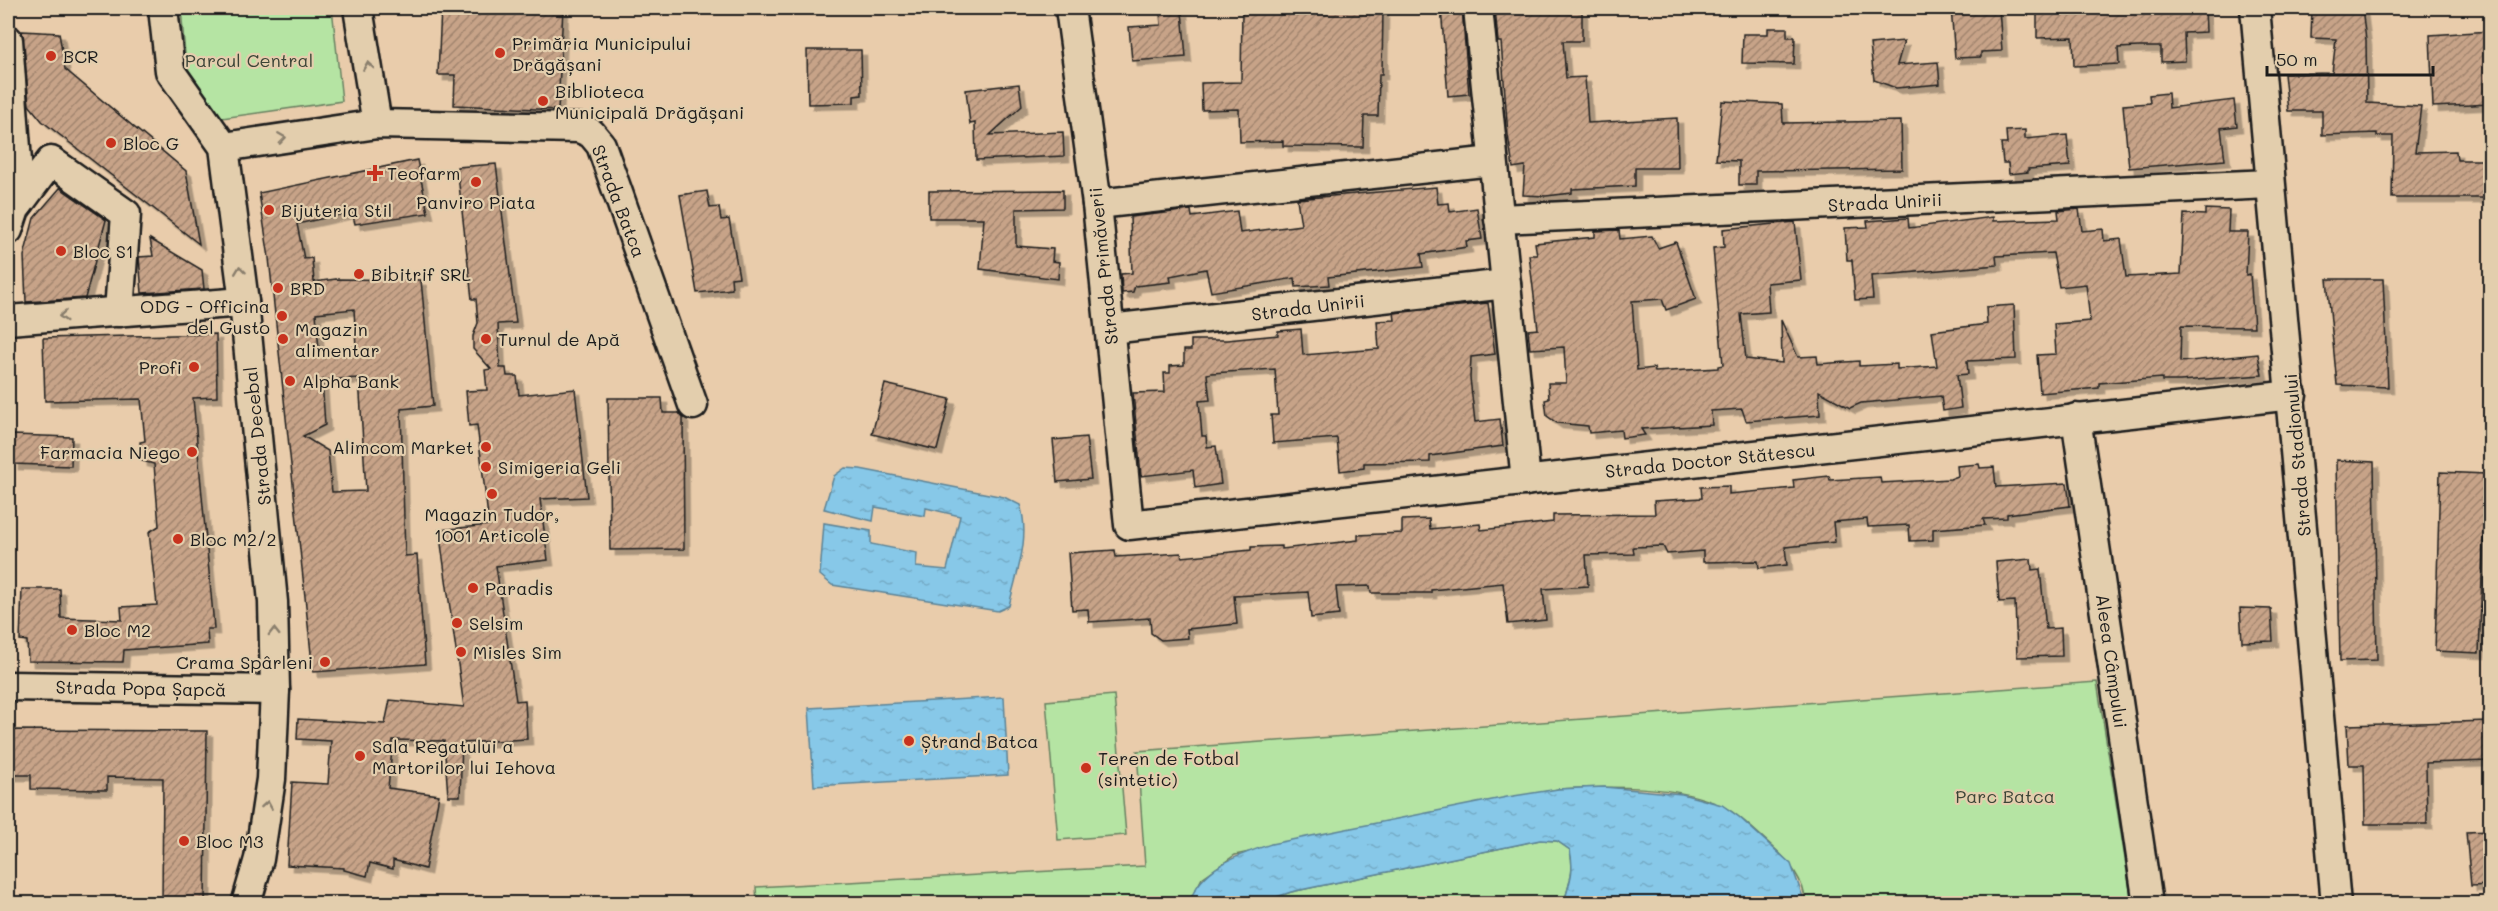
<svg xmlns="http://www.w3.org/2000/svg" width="2498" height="911" viewBox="0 0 2498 911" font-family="Mali,sans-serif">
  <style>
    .park { fill: #b5e4a3; stroke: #688060; stroke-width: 1.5 }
    .water { fill: url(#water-ripples); stroke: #5c8396; stroke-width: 1.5 }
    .building { fill: url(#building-hatch); stroke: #1c1c1c; stroke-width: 1.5; fill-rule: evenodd; filter: url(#shadow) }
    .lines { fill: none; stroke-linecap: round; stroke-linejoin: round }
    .minor-casing { stroke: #1c1c1c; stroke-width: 33 }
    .minor { stroke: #e3cead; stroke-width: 28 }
    .oneway { stroke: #897e6c }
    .poi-dot { fill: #c8321e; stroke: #e3cead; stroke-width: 2 }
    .labels { text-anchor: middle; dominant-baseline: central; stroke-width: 4.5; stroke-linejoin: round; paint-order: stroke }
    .poi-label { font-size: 18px; fill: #1c1c1c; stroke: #e3cead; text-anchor: start }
    .park-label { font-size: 18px; fill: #3b4437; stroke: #e3cead }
    .street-label { font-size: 18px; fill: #1c1c1c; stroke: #e3cead }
  </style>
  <defs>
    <pattern id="water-ripples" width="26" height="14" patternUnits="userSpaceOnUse" patternTransform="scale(1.5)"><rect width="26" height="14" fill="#87c8e8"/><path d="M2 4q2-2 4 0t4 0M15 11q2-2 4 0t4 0" fill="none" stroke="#74abc6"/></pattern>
    <pattern id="building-hatch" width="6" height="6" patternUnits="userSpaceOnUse" patternTransform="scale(1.5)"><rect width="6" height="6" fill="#c7a388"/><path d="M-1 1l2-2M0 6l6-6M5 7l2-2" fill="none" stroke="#a1846e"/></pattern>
    <filter id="shadow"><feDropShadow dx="5.5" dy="5.5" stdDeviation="0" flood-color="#0004"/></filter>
  </defs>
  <rect width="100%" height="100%" fill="#e9ccab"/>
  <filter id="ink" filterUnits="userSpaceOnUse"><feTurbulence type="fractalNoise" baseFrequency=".0167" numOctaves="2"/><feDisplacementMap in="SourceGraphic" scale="12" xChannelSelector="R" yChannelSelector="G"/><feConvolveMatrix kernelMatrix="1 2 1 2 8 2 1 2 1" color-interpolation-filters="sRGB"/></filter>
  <g filter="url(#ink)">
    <!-- park -->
    <g class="park">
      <polygon points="181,8 332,8 342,101 222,118 186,66"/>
      <path d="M2097 682 2132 903H1805C1806 882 1787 859 1772 846 1756 832 1740 815 1722 806 1677 784 1607 786 1558 789L1235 855 1202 878 1189 903 757 904 756 887 1145 866 1137 751Z"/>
      <polygon points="1114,695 1126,835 1058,840 1046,701"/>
      <path d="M1540 840 1557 841 1570 850C1575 874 1569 882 1564 903L1259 904 1291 892Z"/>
    </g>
    <!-- water -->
    <g class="water">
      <path d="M845 468 860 469 1004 497 1020 505C1031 538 1016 574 1009 606L998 611 832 585 820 575 824 523 871 531V544L917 553 916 567 947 570 960 516 926 508 925 516 875 507 873 521 824 509 834 476Z"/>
      <polygon points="1004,697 1008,775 814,786 809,708"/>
      <path d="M1604 787 1682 794 1722 805 1739 817 1791 864 1805 903H1564C1569 882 1575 874 1570 850L1557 841 1540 840 1291 892 1259 903H1189C1201 867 1238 855 1271 844L1507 797 1558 789Z"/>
    </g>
    <!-- building -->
    <g class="building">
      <polygon points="441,8 563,8 558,110 454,105 455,75 438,75"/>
      <polygon points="1242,8 1383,8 1382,74 1379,74 1378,116 1364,116 1363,147 1283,146 1283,141 1240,142 1239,109 1202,110 1201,83 1241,82"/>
      <polygon points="1441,8 1462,8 1469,94 1448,96"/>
      <polygon points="1495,8 1524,8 1524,11 1582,10 1582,41 1563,41 1566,78 1585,77 1588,123 1677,118 1678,168 1635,168 1635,186 1572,189 1572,193 1546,196 1523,195 1525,166 1513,168 1508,135 1501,42 1498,42"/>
      <polygon points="1951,8 1999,8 2002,51 1981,52 1981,57 1955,58"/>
      <polygon points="2037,8 2205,8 2206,32 2184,33 2185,61 2161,62 2161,47 2139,47 2118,48 2119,64 2074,66 2073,37 2037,38"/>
      <polygon points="2312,8 2362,8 2366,40 2367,103 2421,106 2415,152 2456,151 2457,160 2490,160 2490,198 2392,198 2393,136 2377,136 2377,133 2322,135 2322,111 2288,111 2284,74 2332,73 2336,39 2311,38"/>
      <polygon points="1182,11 1186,57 1132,61 1129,27 1161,25 1160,13"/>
      <polygon points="1768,28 1787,28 1787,37 1795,37 1794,64 1742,63 1743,34 1768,34"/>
      <polygon points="22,31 59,33 65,69 186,171 199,244 42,121 29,105"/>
      <polygon points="2490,31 2490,104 2433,107 2430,35"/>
      <polygon points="1904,41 1897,65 1938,62 1940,84 1896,88 1874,80 1870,44"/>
      <polygon points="807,50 861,50 862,95 854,96 854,103 808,104"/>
      <polygon points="1019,84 1022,106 990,135 1063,132 1064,156 976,160 975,123 970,124 966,90"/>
      <polygon points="2168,93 2169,108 2234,100 2237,126 2221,128 2225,160 2129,168 2123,105 2150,103 2149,95"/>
      <polygon points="1722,101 1782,104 1783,123 1901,121 1902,169 1756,171 1756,185 1739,185 1739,161 1716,160"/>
      <polygon points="2025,130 2025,139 2067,135 2070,166 2028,169 2028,172 2009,174 2008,163 2003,163 2001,144 2007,144 2006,131"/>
      <path d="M417 160 428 213 355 224 352 212 297 224 304 259 312 258 314 282 336 279 421 280 433 406 401 409 405 556 417 555 425 664 313 672 269 258 259 193ZM354 309 356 347 319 350 316 313ZM359 378 366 491 332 492 328 451 303 436 325 425 322 380Z"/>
      <polygon points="496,164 516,323 498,324 500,368 506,368 507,376 517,376 519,395 575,389 587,497 540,499 548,560 496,566 516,701 525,700 527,739 462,743 460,796 448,796 444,741 393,740 388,788 439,795 425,869 393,860 393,869 370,863 367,876 344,870 344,868 287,865 292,782 328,784 331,741 297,739 298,719 385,724 390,700 464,707 439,530 489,525 477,425 469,426 466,391 487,390 485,370 491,369 473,349 473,336 478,323 476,299 472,299 457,167"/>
      <polygon points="1436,187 1438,204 1449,203 1450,212 1477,208 1482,239 1466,241 1467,247 1421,254 1423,267 1328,277 1329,285 1296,287 1295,278 1211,292 1206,269 1170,276 1171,282 1135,286 1133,292 1122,293 1121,274 1132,273 1130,217 1191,210 1192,217 1237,211 1240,233 1301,225 1297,199"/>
      <polygon points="60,188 106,220 85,298 26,302 24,256 34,218"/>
      <polygon points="1063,190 1063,208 1016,209 1016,246 1053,249 1052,261 1059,262 1058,279 980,269 984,218 929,218 929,191"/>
      <polygon points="707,191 710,208 719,207 721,220 729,219 739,277 731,278 732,289 697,293 680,195"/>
      <polygon points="2079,209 2082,231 2103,229 2104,241 2121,239 2126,277 2181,274 2184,214 2205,215 2205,209 2229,210 2228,232 2248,232 2246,275 2250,274 2254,327 2181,326 2180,362 2258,354 2262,375 2180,381 2162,381 2162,378 2099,383 2099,388 2040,393 2037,355 2056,354 2054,324 2090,321 2086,284 2059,287 2053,253 1996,256 1997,265 1871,276 1873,299 1855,300 1852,260 1847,260 1845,228 1868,227 1867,221 1908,218 1909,228 1993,217 1993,221 2059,219 2058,211"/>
      <polygon points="1795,222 1801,280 1767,283 1769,312 1741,314 1746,359 1782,363 1781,320 1798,357 1817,356 1818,364 1859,361 1859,366 1897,364 1897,369 1937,366 1932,331 1987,324 1986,307 2014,305 2016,359 1967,361 1968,374 1957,375 1961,408 1943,411 1941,396 1861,403 1850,408 1819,391 1820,415 1746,421 1742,409 1711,411 1712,425 1641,429 1645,435 1622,438 1621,430 1589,433 1588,426 1557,423 1547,416 1545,400 1549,399 1548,383 1566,383 1564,347 1530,349 1528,330 1538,329 1529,255 1537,255 1535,243 1595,237 1595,231 1619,230 1620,239 1652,236 1658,248 1676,242 1696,299 1666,310 1662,299 1632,301 1637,370 1654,368 1655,372 1718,368 1718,366 1723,365 1713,248 1724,247 1723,229"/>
      <polygon points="150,239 202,270 204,289 142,293 139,257 153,256"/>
      <polygon points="2327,279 2383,279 2388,387 2337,385"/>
      <polygon points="1488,303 1495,354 1471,357 1470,378 1475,422 1500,419 1503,446 1430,456 1430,462 1364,463 1364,468 1340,471 1337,438 1273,443 1271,415 1278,415 1275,369 1211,373 1207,374 1210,400 1199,401 1202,436 1206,436 1207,447 1216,446 1221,484 1195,488 1193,470 1141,476 1133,393 1165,392 1164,373 1170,373 1170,366 1184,365 1184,350 1191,350 1191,340 1227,340 1278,335 1278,331 1301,329 1303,355 1379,349 1377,321 1395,320 1394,313"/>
      <polygon points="216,334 217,397 193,398 213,615 214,629 207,629 208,644 124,650 123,662 28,661 27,641 20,640 22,589 60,589 61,618 122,620 121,607 157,605 149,532 159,526 154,464 142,461 140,442 145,441 141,399 45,401 43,338"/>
      <polygon points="885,384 950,399 937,450 872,434"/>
      <polygon points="608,398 662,398 663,413 679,413 683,418 684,549 610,550"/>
      <polygon points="13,435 72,437 71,466 13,464"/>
      <polygon points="1086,437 1091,479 1057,482 1053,440"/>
      <polygon points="2336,460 2374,462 2377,660 2340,661"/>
      <polygon points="1979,464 1980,468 1994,467 1996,487 2067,483 2070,506 2007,514 2007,518 1983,519 1985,525 1933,529 1933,540 1910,541 1909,525 1868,527 1867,519 1833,522 1835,542 1785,547 1787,565 1759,568 1758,561 1703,562 1703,551 1667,554 1663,546 1633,547 1634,554 1586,555 1588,586 1543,589 1546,620 1508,624 1503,583 1431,590 1431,593 1371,593 1370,586 1336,587 1339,615 1311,618 1308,592 1234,596 1237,624 1187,629 1188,638 1161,640 1151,633 1150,618 1089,622 1088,609 1072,610 1068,553 1115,550 1116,557 1181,553 1182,557 1251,550 1251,547 1282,546 1282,549 1358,540 1358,535 1402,533 1402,520 1429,519 1430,529 1480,524 1481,530 1553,522 1553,515 1655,514 1654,501 1702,498 1701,487 1729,486 1729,494 1794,488 1793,480 1829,476 1830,480 1880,477 1881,483 1950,479 1958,476 1957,466"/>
      <polygon points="2440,472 2486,474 2479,653 2435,651"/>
      <polygon points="2031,559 2032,570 2040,569 2046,629 2061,628 2062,656 2017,657 2015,601 1999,602 1996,562"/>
      <polygon points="2240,608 2271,609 2273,641 2242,642"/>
      <polygon points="2490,721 2490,761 2426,763 2427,824 2365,824 2364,765 2349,765 2347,725"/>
      <polygon points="8,730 207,731 205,903 162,903 163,778 107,777 107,790 31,789 31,775 8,775"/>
      <polygon points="2490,831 2490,885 2471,886 2466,832"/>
    </g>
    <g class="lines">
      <defs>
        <g id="minor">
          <polyline points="163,8 170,71 224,147 244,302 273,602 275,690 271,779 259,859 246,904"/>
          <polyline points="358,8 377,124"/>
          <polyline points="1070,8 1097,204 1129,525 2292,395"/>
          <polyline points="1478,8 1526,481"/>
          <polyline points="2255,8 2336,904"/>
          <polyline points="8,40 20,202"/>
          <polyline points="224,147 377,124 579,128 591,133 601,145 693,405"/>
          <polyline points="1097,204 1493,161"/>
          <polyline points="1499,219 2270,184"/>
          <polyline points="8,230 15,209 51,161 126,214 119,312"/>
          <polyline points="8,320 244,302"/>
          <polyline points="1110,329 1506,284"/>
          <polyline points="2076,418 2148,904"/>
          <polyline points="8,686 275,690"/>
        </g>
      </defs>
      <!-- minor casing -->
      <use href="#minor" class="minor-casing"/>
      <!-- minor -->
      <use href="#minor" class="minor"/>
    </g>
    <!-- one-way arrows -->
    <defs><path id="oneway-chevron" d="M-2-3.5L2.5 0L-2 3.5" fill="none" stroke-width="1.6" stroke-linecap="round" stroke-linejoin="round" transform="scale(1.5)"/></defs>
    <g class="oneway">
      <use href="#oneway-chevron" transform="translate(368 66) rotate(-99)"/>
      <use href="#oneway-chevron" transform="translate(282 138) rotate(-8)"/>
      <use href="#oneway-chevron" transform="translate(240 270) rotate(-97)"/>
      <use href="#oneway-chevron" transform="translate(63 316) rotate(176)"/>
      <use href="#oneway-chevron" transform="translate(274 632) rotate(-91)"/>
      <use href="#oneway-chevron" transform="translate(267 805) rotate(-81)"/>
    </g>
  </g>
  <!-- markers -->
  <g class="poi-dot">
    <circle cx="500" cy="53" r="6"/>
    <circle cx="51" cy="56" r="6"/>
    <circle cx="543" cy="101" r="6"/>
    <circle cx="111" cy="143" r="6"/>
    <path d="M372 164h6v6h6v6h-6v6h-6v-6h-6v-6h6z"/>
    <circle cx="476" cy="182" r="6"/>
    <circle cx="269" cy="210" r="6"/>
    <circle cx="61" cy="251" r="6"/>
    <circle cx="359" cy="274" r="6"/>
    <circle cx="278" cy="288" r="6"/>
    <circle cx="282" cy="316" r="6"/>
    <circle cx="283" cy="339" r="6"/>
    <circle cx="486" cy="339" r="6"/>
    <circle cx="194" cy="367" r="6"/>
    <circle cx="290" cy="381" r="6"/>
    <circle cx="486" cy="447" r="6"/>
    <circle cx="192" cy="452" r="6"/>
    <circle cx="486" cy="467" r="6"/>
    <circle cx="492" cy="494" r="6"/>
    <circle cx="178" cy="539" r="6"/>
    <circle cx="473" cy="588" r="6"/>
    <circle cx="457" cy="623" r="6"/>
    <circle cx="72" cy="630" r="6"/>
    <circle cx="461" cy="652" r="6"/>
    <circle cx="325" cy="662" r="6"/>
    <circle cx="909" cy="741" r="6"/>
    <circle cx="360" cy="756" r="6"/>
    <circle cx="1086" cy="768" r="6"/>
    <circle cx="184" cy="841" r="6"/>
  </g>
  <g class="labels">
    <!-- poi labels -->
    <g class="poi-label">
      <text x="512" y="43">Primăria Municipului<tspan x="512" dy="21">Drăgășani</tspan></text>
      <text x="63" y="56">BCR</text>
      <text x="555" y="91">Biblioteca<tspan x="555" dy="21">Municipală Drăgășani</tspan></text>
      <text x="123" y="143">Bloc G</text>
      <text x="387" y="173">Teofarm</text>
      <text x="476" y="202" text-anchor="middle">Panviro Piata</text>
      <text x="281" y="210">Bijuteria Stil</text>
      <text x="73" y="251">Bloc S1</text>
      <text x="371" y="274">Bibitrif SRL</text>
      <text x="290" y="288">BRD</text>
      <text x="270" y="306" text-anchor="end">ODG - Officina<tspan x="270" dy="21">del Gusto</tspan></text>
      <text x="295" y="329">Magazin<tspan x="295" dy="21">alimentar</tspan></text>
      <text x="498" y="339">Turnul de Apă</text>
      <text x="182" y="367" text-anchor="end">Profi</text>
      <text x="302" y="381">Alpha Bank</text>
      <text x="474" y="447" text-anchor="end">Alimcom Market</text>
      <text x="180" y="452" text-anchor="end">Farmacia Niego</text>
      <text x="498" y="467">Simigeria Geli</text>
      <text x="492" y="514" text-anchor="middle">Magazin Tudor,<tspan x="492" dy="21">1001 Articole</tspan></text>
      <text x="190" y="539">Bloc M2/2</text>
      <text x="485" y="588">Paradis</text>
      <text x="469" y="623">Selsim</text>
      <text x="84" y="630">Bloc M2</text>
      <text x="473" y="652">Misles Sim</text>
      <text x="313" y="662" text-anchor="end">Crama Spârleni</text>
      <text x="921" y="741">Ștrand Batca</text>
      <text x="372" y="746">Sala Regatului a<tspan x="372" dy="21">Martorilor lui Iehova</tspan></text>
      <text x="1098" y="758">Teren de Fotbal<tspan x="1098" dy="21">(sintetic)</tspan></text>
      <text x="196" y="841">Bloc M3</text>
    </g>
    <!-- park labels -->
    <g class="park-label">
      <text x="249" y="60">Parcul Central</text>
      <text x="2005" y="796">Parc Batca</text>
    </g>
    <!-- street labels -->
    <g class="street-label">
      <text transform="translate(619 201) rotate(69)">Strada Batca</text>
      <text transform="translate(1885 202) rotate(-3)">Strada Unirii</text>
      <text transform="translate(1103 266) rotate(-96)">Strada Primăverii</text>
      <text transform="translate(1308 307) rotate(-7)">Strada Unirii</text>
      <text transform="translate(257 436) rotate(-96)">Strada Decebal</text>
      <text transform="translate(2297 455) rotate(-95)">Strada Stadionului</text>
      <text transform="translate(1710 460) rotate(-6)">Strada Doctor Stătescu</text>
      <text transform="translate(2112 661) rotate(82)">Aleea Câmpului</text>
      <text transform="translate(141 688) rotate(1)">Strada Popa Șapcă</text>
    </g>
  </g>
  <!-- margin -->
  <rect width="2498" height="911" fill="none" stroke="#e3cead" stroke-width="30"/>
  <rect x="15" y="15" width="2468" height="881" fill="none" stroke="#1c1c1c" stroke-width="2" filter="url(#ink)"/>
  <!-- scale -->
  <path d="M2267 66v9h166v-9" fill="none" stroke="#1c1c1c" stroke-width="3"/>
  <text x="2276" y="66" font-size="18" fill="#1c1c1c" stroke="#e3cead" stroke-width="4.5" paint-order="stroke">50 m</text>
</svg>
